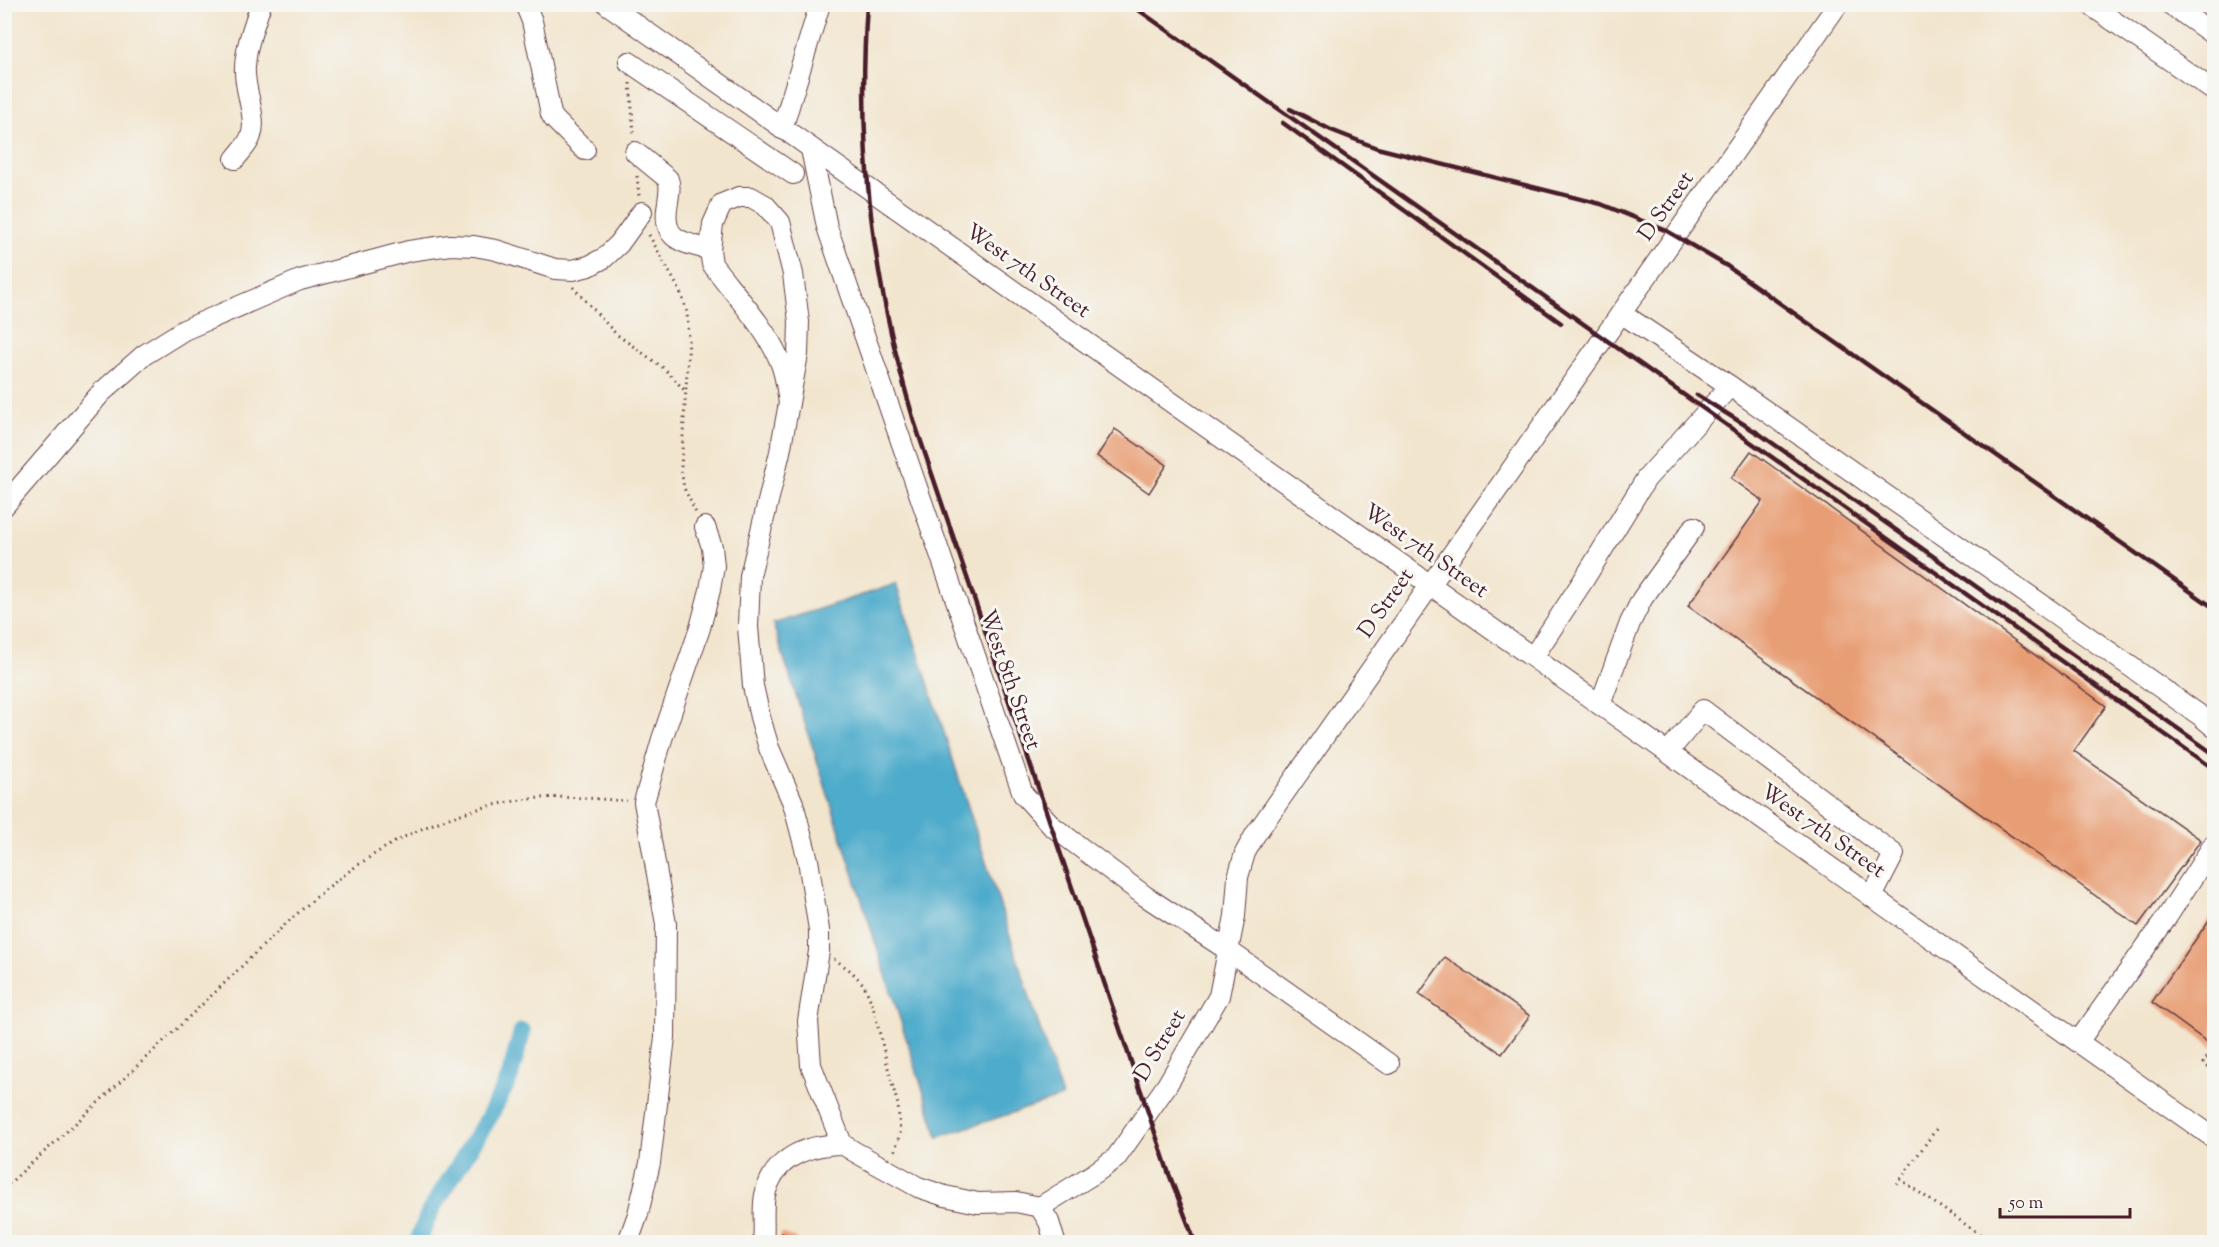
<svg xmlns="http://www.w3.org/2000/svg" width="2219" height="1247" viewBox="0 0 2219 1247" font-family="'Sorts Mill Goudy',serif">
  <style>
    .water { fill: #4dabcb; stroke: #4c657b; stroke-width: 1.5 }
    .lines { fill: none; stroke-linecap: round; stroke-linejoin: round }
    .canal { stroke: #4dabcb; stroke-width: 18 }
    .building { fill: #e89e75 }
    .minor-casing { stroke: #633d43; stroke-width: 22 }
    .path { stroke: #633d43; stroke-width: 3; stroke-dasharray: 1.5 4.5; stroke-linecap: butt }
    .minor { stroke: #fff; stroke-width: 20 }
    .rail { stroke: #4a1f2b; stroke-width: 4.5 }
    .labels { text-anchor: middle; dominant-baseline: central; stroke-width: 6; stroke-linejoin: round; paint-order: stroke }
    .street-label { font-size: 22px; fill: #4a1f2b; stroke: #f6f6f2 }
  </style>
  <rect width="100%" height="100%" fill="#f6f6f2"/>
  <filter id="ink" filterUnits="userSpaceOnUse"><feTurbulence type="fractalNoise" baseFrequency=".0167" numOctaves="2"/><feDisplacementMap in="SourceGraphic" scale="12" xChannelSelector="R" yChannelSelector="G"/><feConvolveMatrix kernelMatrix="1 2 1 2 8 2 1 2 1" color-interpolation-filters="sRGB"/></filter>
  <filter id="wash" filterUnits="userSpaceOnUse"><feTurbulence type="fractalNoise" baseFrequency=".008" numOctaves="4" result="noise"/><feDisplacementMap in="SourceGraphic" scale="24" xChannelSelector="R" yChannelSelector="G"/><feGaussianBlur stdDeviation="1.35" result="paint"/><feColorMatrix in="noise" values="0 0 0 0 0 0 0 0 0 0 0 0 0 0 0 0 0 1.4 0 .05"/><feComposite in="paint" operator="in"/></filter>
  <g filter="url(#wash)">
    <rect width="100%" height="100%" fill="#f2e5ce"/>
    <!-- water -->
    <polygon class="water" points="896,584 1062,1097 938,1137 773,624"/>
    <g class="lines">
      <!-- canal -->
      <polyline class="canal" points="418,1242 429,1213 489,1117 509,1079 522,1032"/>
    </g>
    <g id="blocks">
      <!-- building -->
      <g class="building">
        <polygon points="1115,429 1167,465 1149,493 1097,456"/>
        <polygon points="1751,451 2106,706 2074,751 2201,840 2138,926 1688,606 1763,501 1731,478"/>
        <polygon points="2214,913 2214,1047 2152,1002"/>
        <polygon points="1445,957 1530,1016 1502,1054 1419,994"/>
        <polygon points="781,1233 797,1238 795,1242 778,1242"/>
      </g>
    </g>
  </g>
  <g filter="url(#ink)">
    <use href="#blocks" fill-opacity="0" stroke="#633d43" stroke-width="1.5"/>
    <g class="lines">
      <defs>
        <g id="minor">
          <polyline points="525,4 532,21 551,114 554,119 585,150"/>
          <polyline points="607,4 2214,1138"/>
          <polyline points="2089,4 2214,91"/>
          <polyline points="2170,4 2214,35"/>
          <polyline points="629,62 793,174"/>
          <polyline points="782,129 820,4"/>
          <polyline points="811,149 827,227 1023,794 1052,826 1145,896 1229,951 1389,1064"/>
          <path d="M635 152 668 179C671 187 669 193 668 202 661 240 679 241 710 250"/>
          <path d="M235 159C241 151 248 145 251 136 258 118 243 88 245 67 246 46 254 25 261 4"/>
          <polyline points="1621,313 1730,386 2201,716 2214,727"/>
          <path d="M789 404C787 389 786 374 779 359 766 328 733 292 712 264L710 250 713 224 722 204 739 197H751L765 205 780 222 793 274 799 322 798 354 780 452 750 576 748 627 753 686 760 717 769 748 793 803 808 860 819 930V951L808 1021 811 1065 842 1144 855 1152 918 1187 945 1196 978 1203 1016 1202 1040 1207 1049 1222 1055 1242"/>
          <polyline points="4,506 101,393 144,355 184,330 300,280 409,251 450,245 474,246 496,250 555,269 573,270 589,266 604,258 619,244 642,212"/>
          <polyline points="1533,657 1583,581 1646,479 1730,386"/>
          <polyline points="1600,705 1630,623 1642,599 1694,527"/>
          <polyline points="1668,752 1703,710 1894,854 1872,897"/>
          <polyline points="2078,1042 2165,920 2214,844"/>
          <polyline points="1040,1207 1095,1173 1116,1158 1167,1085 1219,996 1235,916 1238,877 1245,853 1255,835 1838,4"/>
          <polyline points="628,1242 638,1214 650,1163 665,1037 666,924 644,802 662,739 700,628 710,590 714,566 712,547 705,527"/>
          <path d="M763 1242C765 1227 762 1210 765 1195 774 1156 808 1145 842 1144"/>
        </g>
      </defs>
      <!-- minor casing -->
      <use href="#minor" class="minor-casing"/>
      <!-- path -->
      <g class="path">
        <polyline points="630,83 634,134"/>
        <polyline points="637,176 639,196"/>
        <polyline points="649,235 680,291 687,312 689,340 681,468 684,488 696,513"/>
        <polyline points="573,287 616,334 665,369 686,392"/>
        <polyline points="834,959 851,971 864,985 873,1006 891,1080 898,1105 900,1133 894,1154"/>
        <polyline points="2214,1048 2203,1063 2214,1072"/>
        <polyline points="1900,1179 1991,1242"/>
        <polyline points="1897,1184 1937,1128"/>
        <path d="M4 1188C75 1125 143 1061 211 996 275 935 337 867 419 830 457 813 500 801 541 798 570 796 599 799 627 801"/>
      </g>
      <!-- minor -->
      <use href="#minor" class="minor"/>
      <!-- rail -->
      <g class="rail">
        <path d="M867 4C857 153 872 279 914 421L1169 1174 1195 1242"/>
        <polyline points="1130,4 2214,769"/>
        <polyline points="1290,109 1331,130 1377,148 1601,204 1667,231 1727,266 2214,608"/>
        <polyline points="1283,123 1561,323"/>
        <polyline points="1697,395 1761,435 2214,754"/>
      </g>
    </g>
  </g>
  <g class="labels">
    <!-- street labels -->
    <g class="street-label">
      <text transform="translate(1667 207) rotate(-55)">D Street</text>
      <text transform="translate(1027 272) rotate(35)">West 7th Street</text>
      <text transform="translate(1425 552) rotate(35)">West 7th Street</text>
      <text transform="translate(1387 604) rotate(-55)">D Street</text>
      <text transform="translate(1009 680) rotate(71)">West 8th Street</text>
      <text transform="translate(1822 832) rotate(35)">West 7th Street</text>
      <text transform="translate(1161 1046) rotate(-59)">D Street</text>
    </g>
  </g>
  <!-- margin -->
  <rect width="2219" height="1247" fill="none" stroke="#f6f6f2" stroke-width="24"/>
  <!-- scale -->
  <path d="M2000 1208v9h130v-9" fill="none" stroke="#4a1f2b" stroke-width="3"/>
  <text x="2009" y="1208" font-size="18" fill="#4a1f2b" stroke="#f6f6f2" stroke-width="4.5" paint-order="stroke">50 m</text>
</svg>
